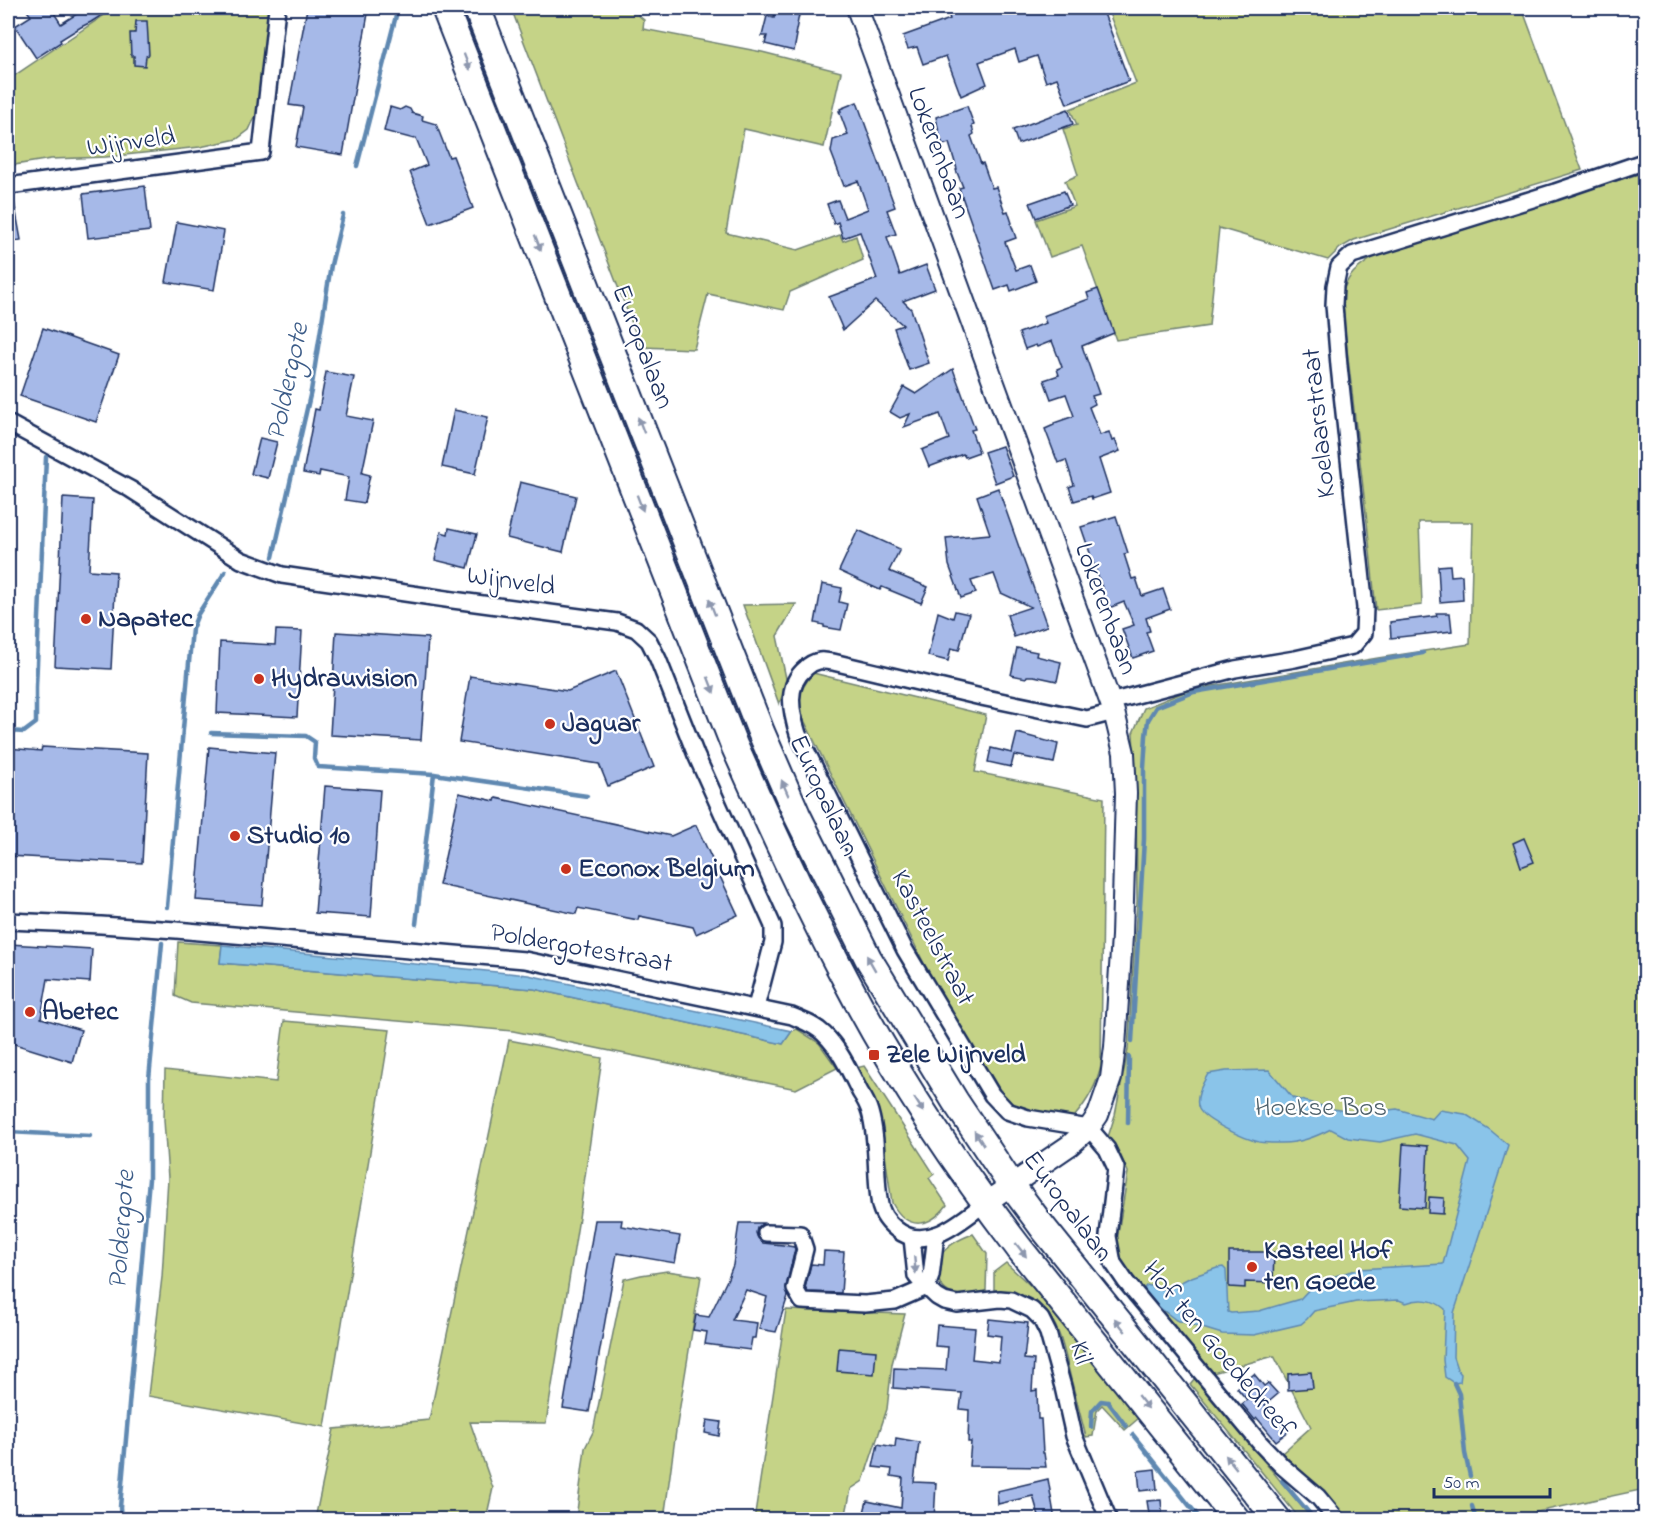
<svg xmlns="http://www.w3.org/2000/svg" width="1653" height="1527" viewBox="0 0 1653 1527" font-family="'Indie Flower',sans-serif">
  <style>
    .green { fill: #c5d387; stroke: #708172; stroke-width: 1.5 }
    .water { fill: #8ac4e9; stroke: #5e88b1; stroke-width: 1.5 }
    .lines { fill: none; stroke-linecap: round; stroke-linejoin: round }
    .stream { stroke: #5e88b1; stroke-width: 4.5 }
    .building { fill: #a6b9e8; stroke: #1b2f5e; stroke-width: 1.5 }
    .minor-casing { stroke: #1b2f5e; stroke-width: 20 }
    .tertiary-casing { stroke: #1b2f5e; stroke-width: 24 }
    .trunk-casing { stroke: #1b2f5e; stroke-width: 30 }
    .minor { stroke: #fff; stroke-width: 15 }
    .tertiary { stroke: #fff; stroke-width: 20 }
    .trunk { stroke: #fff; stroke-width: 26 }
    .oneway { fill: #8d97ae }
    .poi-dot { fill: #c8321e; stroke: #fff; stroke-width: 2 }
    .labels { text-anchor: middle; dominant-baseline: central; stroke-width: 4.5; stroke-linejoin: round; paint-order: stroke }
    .street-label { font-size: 27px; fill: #1b2f5e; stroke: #fff }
    .poi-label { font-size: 27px; font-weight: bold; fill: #1b2f5e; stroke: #fff; text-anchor: start }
    .park-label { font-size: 27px; fill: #4e606a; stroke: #fff }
    .water-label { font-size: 28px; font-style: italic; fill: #3c5c88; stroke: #fff }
  </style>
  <rect width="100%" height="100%" fill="#fff"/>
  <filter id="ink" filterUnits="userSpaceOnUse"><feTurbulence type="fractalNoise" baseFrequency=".0167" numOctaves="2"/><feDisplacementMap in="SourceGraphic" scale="12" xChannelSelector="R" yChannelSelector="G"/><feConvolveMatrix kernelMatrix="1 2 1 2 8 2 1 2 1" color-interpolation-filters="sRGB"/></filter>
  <g filter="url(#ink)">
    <!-- green -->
    <g class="green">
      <polygon points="115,8 273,8 262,102 249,130 237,139 200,147 106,157 51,159 8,166 8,80"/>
      <polygon points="511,8 639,8 638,15 644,20 643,29 762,52 841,72 824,147 744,129 726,233 798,250 840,235 843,241 856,236 863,260 790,292 784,310 708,294 694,349 641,347"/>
      <polygon points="1107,8 1522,8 1582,170 1354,240 1340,248 1328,260 1219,228 1209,326 1116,340 1082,246 1050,257 1036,220 1075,206 1065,181 1078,175 1063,129 1077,125 1070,109 1136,83"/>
      <path d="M1645 172V1489L1509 1518V1519H1346L1325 1495 1282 1453 1311 1427 1274 1356 1213 1373 1121 1267 1115 1252 1128 1172 1120 1154 1108 1137 1115 1115 1128 1050 1137 901 1136 783 1133 733 1144 708 1189 690 1378 658 1470 644 1473 522H1419L1422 605 1376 610 1367 522 1341 297C1348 273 1357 268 1377 255Z"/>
      <polygon points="796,604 777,636 787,683 779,704 743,605"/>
      <path d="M813 673 986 715 975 772 1104 798 1101 1066C1097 1085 1087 1102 1074 1117L1052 1115 1028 1111 1011 1103 993 1084 943 1002 801 714C798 695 801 688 813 673Z"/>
      <polygon points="178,942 222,945 220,963 534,989 783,1044 792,1031 797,1029 819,1043 837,1068 796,1089 513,1031 191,1003 175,996"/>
      <polygon points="284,1021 390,1030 325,1427 148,1396 162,1277 168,1178 164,1120 165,1070 276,1082"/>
      <polygon points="509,1040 602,1058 579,1218 546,1423 470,1422 493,1488 486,1519 315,1519 334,1429 429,1420"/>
      <path d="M864 1066 934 1174 929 1178 947 1205C930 1228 907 1231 892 1203L879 1113 873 1100 856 1068Z"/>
      <path d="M973 1234 987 1254 986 1291C977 1292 967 1296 958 1295 938 1293 932 1270 941 1255 948 1244 962 1238 973 1234Z"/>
      <path d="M1006 1263 1033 1288 1139 1418 1125 1430 1102 1405 1097 1410 1093 1436 1086 1437C1081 1418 1076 1398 1071 1379 1065 1355 1061 1325 1042 1307 1029 1295 1011 1291 994 1290V1272Z"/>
      <polygon points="667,1271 701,1276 676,1431 664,1519 576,1519 585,1448 593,1432 624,1279 641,1275"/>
      <polygon points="786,1310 905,1314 892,1364 887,1409 863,1481 851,1489 845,1519 754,1520"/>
      <polygon points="1195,1378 1312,1519 1300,1519 1190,1384"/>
    </g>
    <!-- water -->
    <g class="water">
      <polygon points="222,945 528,975 792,1031 783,1044 534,989 220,963"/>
      <path d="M1269 1070 1293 1098 1333 1109 1363 1113 1397 1109 1432 1119 1440 1110 1465 1114 1489 1129 1508 1145 1454 1313 1453 1357 1457 1369 1461 1374 1460 1382 1454 1383 1445 1377 1443 1360 1445 1309C1434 1299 1419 1298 1406 1303L1399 1300 1356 1302 1314 1311 1307 1319 1301 1324 1254 1335 1222 1334 1176 1320 1155 1304 1144 1291 1145 1287 1147 1285 1159 1289H1168L1189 1278 1217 1268 1223 1267 1226 1270 1228 1312 1231 1313 1259 1311 1300 1299 1316 1282 1358 1269 1443 1264 1470 1161 1457 1145 1415 1134 1380 1142 1348 1138 1331 1129C1315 1137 1300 1143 1282 1143 1275 1143 1266 1143 1259 1142 1245 1139 1205 1121 1199 1109 1194 1098 1203 1083 1208 1074L1226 1071Z"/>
    </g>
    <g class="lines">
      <!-- stream -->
      <g class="stream">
        <polyline points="357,166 398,8"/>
        <polyline points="273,557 311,391 331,265 343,215"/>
        <polyline points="8,731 24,732 36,723 36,687 46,457"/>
        <polyline points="211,733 306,736 315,742 314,758 318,767 434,774 587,796"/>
        <polyline points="167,907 192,629 198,614 225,572"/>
        <polyline points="416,924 434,774"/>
        <polyline points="1132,1041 1144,839 1144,768 1146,736 1148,720 1156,707 1194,692 1423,653"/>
        <polyline points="1128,1123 1129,1057"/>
        <polyline points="8,1132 90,1136"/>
        <polyline points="1454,1383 1459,1394 1465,1453 1470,1476"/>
        <polyline points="1091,1427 1092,1411 1101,1401 1108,1402 1126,1426"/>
        <polyline points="1133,1435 1201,1520"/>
        <polyline points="1282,1481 1315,1520"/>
        <polyline points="1472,1506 1476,1520"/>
        <polyline points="121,1520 120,1507 149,1179 149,1079 162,943"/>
      </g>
    </g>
    <!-- building -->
    <g class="building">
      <polygon points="25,8 51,8 61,24 86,8 113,8 91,22 81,27 60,40 61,42 36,58 15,26 31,16"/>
      <polygon points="307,8 369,8 343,155 296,147 303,107 289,105"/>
      <polygon points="946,8 1102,8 1129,81 1067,104 1057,78 1046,82 1037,56 1019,62 1015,49 979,62 987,84 961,96 946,56 923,64 917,47 908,49 903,36 950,19"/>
      <polygon points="775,10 799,15 795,35 797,35 794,51 765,44 767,36 762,36 767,16 774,18"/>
      <polygon points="136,21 147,21 149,55 146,56 145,66 134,65 134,56 131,56 130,33 135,33"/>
      <polygon points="857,102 895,207 887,210 896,234 887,237 900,275 926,265 935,289 903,301 911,309 929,363 909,370 894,328 903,325 875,301 843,330 829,297 877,279 860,232 843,238 838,222 834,224 827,204 838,200 845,218 868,209 858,181 844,186 831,152 833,140 848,135 839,111 841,111 840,109"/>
      <polygon points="967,106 974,125 972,126 974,134 971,136 981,164 983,163 992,188 996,187 1005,212 1008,211 1012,223 1011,224 1016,238 1005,242 1016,270 1030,265 1036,281 1011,291 1009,285 995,290 959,188 963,187 956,170 957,169 949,143 943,145 939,133 936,117"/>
      <polygon points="390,107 400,110 405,107 410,109 412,113 423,116 422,120 436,124 449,157 453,156 473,208 430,224 410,172 427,165 416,138 414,139 384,131"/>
      <polygon points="1068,109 1073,124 1018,144 1013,130"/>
      <polygon points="145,186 150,231 88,238 83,194"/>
      <polygon points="1064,191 1070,205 1036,218 1030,203"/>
      <polygon points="8,201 14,201 21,240 9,242 8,232"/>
      <polygon points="177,222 224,231 214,290 166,282"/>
      <polygon points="1098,289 1114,333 1082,346 1099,394 1092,396 1095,404 1089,407 1100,435 1109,432 1112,441 1115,440 1120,451 1099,459 1110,493 1092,499 1091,496 1074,501 1069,487 1074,485 1066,460 1058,463 1045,429 1054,425 1054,423 1074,416 1066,394 1051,399 1044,380 1059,375 1057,369 1062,367 1052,341 1037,347 1036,345 1025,349 1019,333 1046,323 1043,316 1089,299 1087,293"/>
      <polygon points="43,328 119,355 96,422 20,396"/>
      <polygon points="953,369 975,429 971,430 979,452 965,457 963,454 929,467 922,450 949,439 940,414 904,427 910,414 900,418 890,412 904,387 916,394"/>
      <polygon points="326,372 354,377 346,416 373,421 362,473 370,475 364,503 345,500 349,477 320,471 319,476 303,473 315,409 319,410"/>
      <polygon points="454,410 488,417 475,474 442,467"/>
      <polygon points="260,438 277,442 268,478 251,474"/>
      <polygon points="1002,446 1013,476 995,483 984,452"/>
      <polygon points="520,482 576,496 563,552 507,538"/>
      <polygon points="998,488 1047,626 1014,637 1007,615 1031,607 1001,593 994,574 971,581 976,593 961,598 949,565 946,538 990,534 977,496"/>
      <polygon points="63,498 93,500 89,570 116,572 111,669 55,666"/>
      <polygon points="1116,516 1128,553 1124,554 1132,579 1136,578 1142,596 1163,589 1170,609 1146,618 1150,631 1146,632 1153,651 1133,658 1122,629 1134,625 1124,602 1109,608 1081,527"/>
      <polygon points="449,528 477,534 468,568 435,560 441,532 448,534"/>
      <polygon points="858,530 900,549 889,571 928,587 921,603 882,587 880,590 839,571"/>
      <polygon points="1450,565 1451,576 1462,575 1463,600 1440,602 1438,566"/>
      <polygon points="822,584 842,588 839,602 847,604 841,630 824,627 824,625 815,623"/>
      <polygon points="955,611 969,614 959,650 951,648 948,661 928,656 938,612 953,618"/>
      <polygon points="1436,613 1450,613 1452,631 1391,638 1390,622 1437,616"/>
      <polygon points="276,630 302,631 297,717 217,713 220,642 275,645"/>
      <polygon points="336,632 428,638 421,740 330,735"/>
      <polygon points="1017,648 1037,652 1036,656 1061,662 1057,681 1034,676 1027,676 1026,678 1011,675"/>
      <polygon points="616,671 654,767 608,786 599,764 459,742 470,676 568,691"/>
      <polygon points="1017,733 1058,744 1054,763 1014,755 1011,767 988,762 991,748 1012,753"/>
      <polygon points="42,747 148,753 142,863 8,856 8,748 41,751"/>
      <polygon points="209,747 275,753 262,905 196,900"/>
      <polygon points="325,786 380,790 371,917 315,913"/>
      <polygon points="459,793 495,801 496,798 671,836 696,825 738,915 696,934 693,927 639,916 638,920 578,908 576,914 439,885"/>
      <polygon points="1524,838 1534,862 1521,867 1513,843"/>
      <polygon points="9,944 92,949 90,982 48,979 41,1018 81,1030 72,1062 8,1042 8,953"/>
      <polygon points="1403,1144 1428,1146 1425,1208 1399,1206"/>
      <polygon points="1429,1197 1444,1198 1443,1214 1428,1213"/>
      <polygon points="595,1220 622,1220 621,1226 680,1236 675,1263 617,1253 589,1412 563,1408"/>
      <polygon points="739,1223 763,1223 757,1228 756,1233 758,1238 763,1243 783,1245 794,1247 795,1249 786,1287 788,1296 776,1332 759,1329 767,1297 746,1290 732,1320 757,1323 755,1338 752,1338 750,1350 705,1344 707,1332 693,1330 696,1315 709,1317 728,1278 733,1265"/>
      <polygon points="824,1251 844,1252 841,1293 808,1292 805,1288 811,1264 823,1265"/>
      <polygon points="1229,1252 1274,1252 1273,1283 1245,1282 1245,1288 1229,1287"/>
      <polygon points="989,1319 1028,1323 1024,1359 1034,1360 1032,1391 1037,1390 1038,1419 1041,1419 1043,1453 1044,1453 1046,1467 969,1466 971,1442 968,1442 969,1410 960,1409 962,1393 893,1388 894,1368 946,1370 948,1347 935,1346 937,1325 975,1328 972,1359 999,1362 1001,1336 987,1334"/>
      <polygon points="839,1348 876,1351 874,1374 837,1371"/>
      <polygon points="1311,1372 1313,1388 1288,1390 1288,1374"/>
      <polygon points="1254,1374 1264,1386 1268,1383 1278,1394 1265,1405 1289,1431 1276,1441 1257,1418 1255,1420 1242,1404 1247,1400 1237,1388"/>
      <polygon points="707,1420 721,1422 719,1436 705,1433"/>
      <polygon points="896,1438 919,1442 914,1482 936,1483 934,1520 862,1520 867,1501 901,1508 903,1478 891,1476 892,1469 873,1467 878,1444 895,1447"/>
      <polygon points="1155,1469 1157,1489 1140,1491 1138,1471"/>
      <polygon points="1048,1479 1055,1520 1040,1520 1033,1496 998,1504 997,1491"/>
      <polygon points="1161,1500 1163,1520 1150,1520 1147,1501"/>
    </g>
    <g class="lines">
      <defs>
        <g id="minor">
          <polyline points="8,186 261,152 277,8"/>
          <polyline points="8,423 130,489 241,560 282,575 453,600 617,622 636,629 649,641 658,659 696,755 773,926 773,942 756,1007"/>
          <polyline points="1110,702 1235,669 1295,659 1353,646 1364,633 1365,608 1339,366 1334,305 1335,286 1339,267 1352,255 1555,192 1646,161"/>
          <path d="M1114 712 1087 719 981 697 833 662C829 662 823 660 819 661 814 662 809 665 806 668 785 685 791 712 798 734L905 950 992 1095 1007 1111 1028 1118 1089 1128 1107 1149 1116 1168 1108 1236 1113 1263 1126 1282 1260 1443 1282 1466 1318 1497 1337 1520"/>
          <path d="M8 921 101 925 176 930 525 960 792 1016C803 1021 815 1025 824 1034 840 1049 850 1072 860 1092 864 1098 868 1105 870 1112 878 1140 875 1170 879 1199 880 1212 886 1221 896 1229 926 1254 962 1220 985 1203"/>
          <polyline points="766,1233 800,1234 805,1249 795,1289 802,1301 865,1304 895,1301 927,1287"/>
          <polyline points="912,1238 916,1276 921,1282 937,1297 944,1301 957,1304 1000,1299 1011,1300 1032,1310 1041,1319 1048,1333 1063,1387 1074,1436 1109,1520"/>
          <polyline points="927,1287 931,1276 936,1235"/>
        </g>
        <polyline id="tertiary" points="857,8 1114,712 1124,753 1126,793 1122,936 1115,1047 1111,1078 1098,1115 1089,1128 1070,1145 985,1203"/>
        <g id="trunk">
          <path d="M445 8 734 745C769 824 805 903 846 980 895 1074 955 1164 1019 1248L1237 1520"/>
          <polyline points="477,8 761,732 797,815 868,958 955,1101 1012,1186 1044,1229 1278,1520"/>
        </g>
      </defs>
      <!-- minor casing -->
      <use href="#minor" class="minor-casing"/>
      <!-- tertiary casing -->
      <use href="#tertiary" class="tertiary-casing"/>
      <!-- trunk casing -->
      <use href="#trunk" class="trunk-casing"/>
      <!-- minor -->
      <use href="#minor" class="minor"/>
      <!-- tertiary -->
      <use href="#tertiary" class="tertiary"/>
      <!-- trunk -->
      <use href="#trunk" class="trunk"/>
    </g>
    <!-- one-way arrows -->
    <defs><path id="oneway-solid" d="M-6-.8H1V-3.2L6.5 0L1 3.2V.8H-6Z" transform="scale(1.5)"/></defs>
    <g class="oneway">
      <use href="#oneway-solid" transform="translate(467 62) rotate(69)"/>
      <use href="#oneway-solid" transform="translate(538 243) rotate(69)"/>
      <use href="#oneway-solid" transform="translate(641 425) rotate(-111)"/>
      <use href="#oneway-solid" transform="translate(640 503) rotate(69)"/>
      <use href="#oneway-solid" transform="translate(712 607) rotate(-111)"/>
      <use href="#oneway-solid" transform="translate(711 685) rotate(69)"/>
      <use href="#oneway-solid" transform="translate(785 788) rotate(-114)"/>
      <use href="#oneway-solid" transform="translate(871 963) rotate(-120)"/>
      <use href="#oneway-solid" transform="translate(919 1105) rotate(57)"/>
      <use href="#oneway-solid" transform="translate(979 1138) rotate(-123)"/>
      <use href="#oneway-solid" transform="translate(1021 1250) rotate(52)"/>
      <use href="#oneway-solid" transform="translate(915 1265) rotate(85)"/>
      <use href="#oneway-solid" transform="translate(1120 1325) rotate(-129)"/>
      <use href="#oneway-solid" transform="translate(1143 1402) rotate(51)"/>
      <use href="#oneway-solid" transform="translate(1231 1462) rotate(-129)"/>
    </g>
  </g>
  <!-- markers -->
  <g class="poi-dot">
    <circle cx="86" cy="619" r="6"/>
    <circle cx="259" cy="679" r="6"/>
    <circle cx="550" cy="724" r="6"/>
    <circle cx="235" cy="836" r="6"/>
    <circle cx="566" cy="869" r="6"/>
    <circle cx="30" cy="1012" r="6"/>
    <rect x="868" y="1049" width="12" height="12" rx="3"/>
    <circle cx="1252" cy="1267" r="6"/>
  </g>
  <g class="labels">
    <!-- street labels -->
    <g class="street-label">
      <text transform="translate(131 143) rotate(-8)">Wijnveld</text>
      <text transform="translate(938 153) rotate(70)">Lokerenbaan</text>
      <text transform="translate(642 347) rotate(69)">Europalaan</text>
      <text transform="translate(1320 423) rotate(-96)">Koelaarstraat</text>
      <text transform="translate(511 582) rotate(8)">Wijnveld</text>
      <text transform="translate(1105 609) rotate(70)">Lokerenbaan</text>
      <text transform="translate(823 796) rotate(65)">Europalaan</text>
      <text transform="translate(932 938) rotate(62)">Kasteelstraat</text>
      <text transform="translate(581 949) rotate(10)">Poldergotestraat</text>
      <text transform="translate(1067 1207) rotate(53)">Europalaan</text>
      <text transform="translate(1218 1350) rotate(50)">Hof ten Goededreef</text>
      <text transform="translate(1080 1353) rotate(74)">Kil</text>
    </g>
    <!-- poi labels -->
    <g class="poi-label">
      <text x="98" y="619">Napatec</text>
      <text x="271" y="679">Hydrauvision</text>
      <text x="562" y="724">Jaguar</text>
      <text x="247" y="836">Studio 10</text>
      <text x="578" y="869">Econox Belgium</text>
      <text x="42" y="1012">Abetec</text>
      <text x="886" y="1055">Zele Wijnveld</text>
      <text x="1264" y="1251">Kasteel Hof<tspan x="1264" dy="31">ten Goede</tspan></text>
    </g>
    <!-- park labels -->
    <g class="park-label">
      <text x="1321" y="1108">Hoekse Bos</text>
    </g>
    <!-- water labels -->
    <g class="water-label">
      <text transform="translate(289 382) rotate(-78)">Poldergote</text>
      <text transform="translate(123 1230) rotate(-86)">Poldergote</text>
    </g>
  </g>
  <!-- margin -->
  <rect width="1653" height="1527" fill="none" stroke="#fff" stroke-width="30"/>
  <rect x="15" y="15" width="1623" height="1497" fill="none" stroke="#1b2f5e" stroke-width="2" filter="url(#ink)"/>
  <!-- scale -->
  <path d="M1434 1488v9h116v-9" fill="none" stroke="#1b2f5e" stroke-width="3"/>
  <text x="1443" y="1488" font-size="18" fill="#1b2f5e" stroke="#ffffff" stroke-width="4.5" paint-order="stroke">50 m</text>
</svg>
